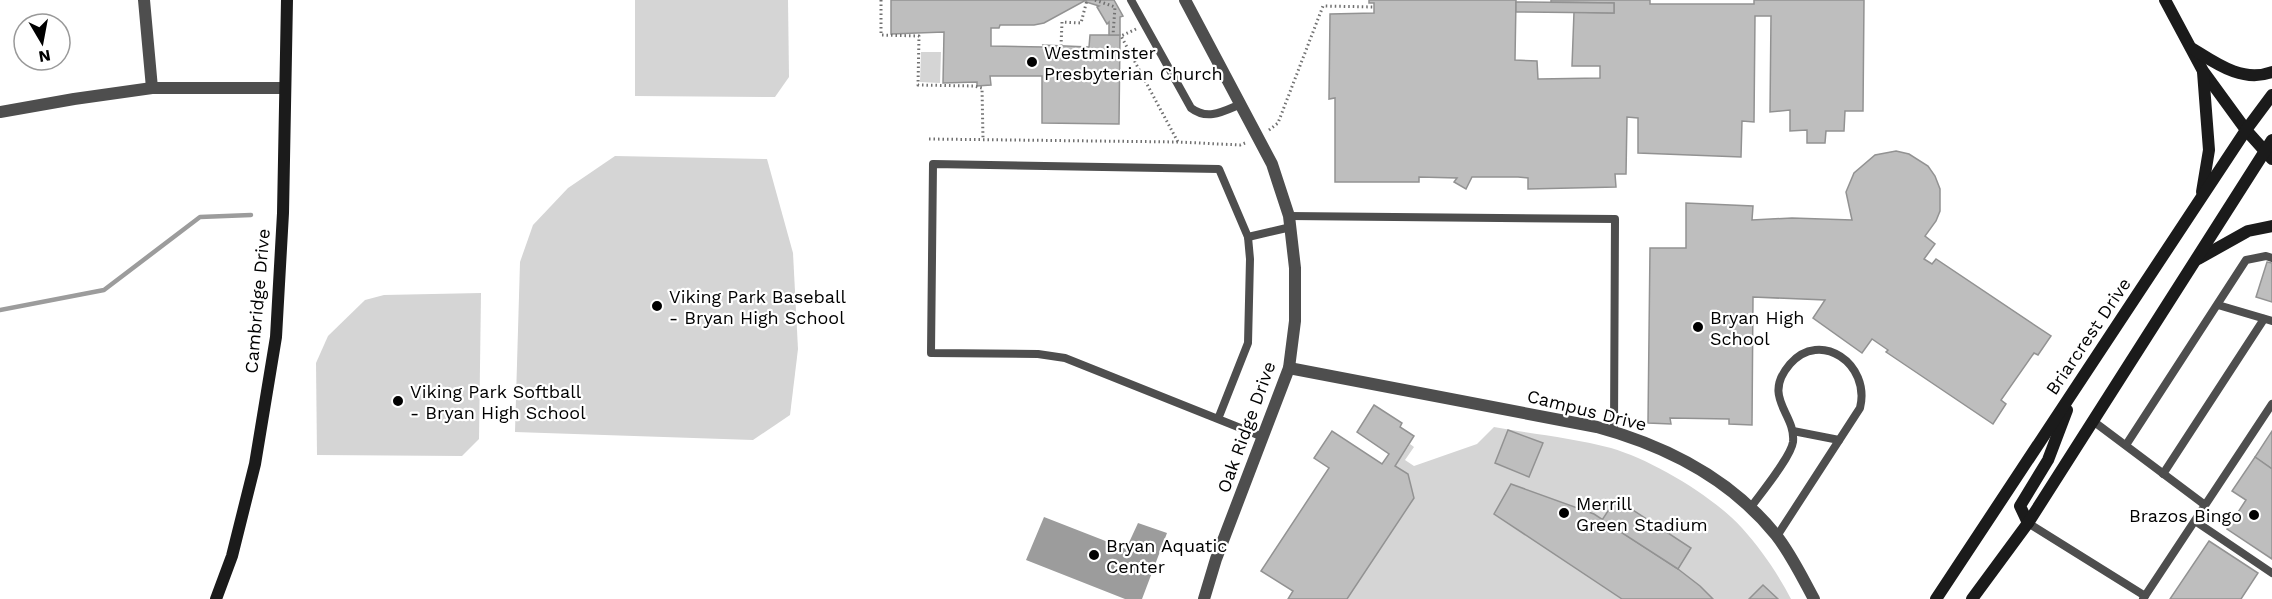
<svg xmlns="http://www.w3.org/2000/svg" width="2272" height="599" viewBox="0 0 2272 599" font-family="'Work Sans',sans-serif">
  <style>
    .green { fill: #d5d5d5 }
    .water { fill: #9c9c9c }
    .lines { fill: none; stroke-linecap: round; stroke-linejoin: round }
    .stream { stroke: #9c9c9c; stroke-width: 4.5 }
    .building { fill: #bebebe; stroke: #929292; stroke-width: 1.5 }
    .path { stroke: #707070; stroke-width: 3; stroke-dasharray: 1.5 3; stroke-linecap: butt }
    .lane { stroke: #4e4e4e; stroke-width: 8 }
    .street { stroke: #4e4e4e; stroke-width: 12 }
    .secondary { stroke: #1b1b1b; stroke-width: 12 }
    .poi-dot { fill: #000; stroke: #fff; stroke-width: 2 }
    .labels { text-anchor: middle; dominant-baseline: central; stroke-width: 4.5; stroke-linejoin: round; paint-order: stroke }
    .poi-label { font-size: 18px; fill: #000; stroke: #fff; text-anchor: start }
    .street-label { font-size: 18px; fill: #000; stroke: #fff }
  </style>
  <rect width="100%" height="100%" fill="#fff"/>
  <!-- green -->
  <g class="green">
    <polygon points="635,0 788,0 789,77 775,97 635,96"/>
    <polygon points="921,52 941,52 940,83 920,82"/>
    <polygon points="615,156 767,159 793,253 798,349 790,415 753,440 515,432 520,262 533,225 568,188"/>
    <polygon points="481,293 479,439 462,456 317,455 316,363 328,336 365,300 384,295"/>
    <path d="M1494 427C1532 434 1574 438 1611 448 1652 460 1713 496 1742 528 1761 549 1778 574 1791 599H1347L1414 498 1408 474 1395 466 1410 444 1414 447 1405 460 1414 466 1477 444Z"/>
  </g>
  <!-- water -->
  <polygon class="water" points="1044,517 1126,549 1138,523 1167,533 1142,599 1125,599 1026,560"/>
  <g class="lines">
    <!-- stream -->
    <polyline class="stream" points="0,310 104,290 200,217 251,215"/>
  </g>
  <!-- building -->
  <g class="building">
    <polygon points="891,0 1086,0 1044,23 1034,25 1000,25 999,28 991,28 991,46 1044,47 1043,45 1089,47 1090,35 1120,35 1119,124 1042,123 1042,76 990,76 991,85 977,86 977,82 943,83 944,32 891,34"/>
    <polygon points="1086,0 1114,0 1123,16 1120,17 1120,35 1109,35 1109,22 1107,24 1097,7 1099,6 1086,2"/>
    <polygon points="1369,0 1516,0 1515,60 1537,61 1538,79 1600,78 1600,66 1572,66 1574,12 1614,13 1614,3 1551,2 1551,0 1650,0 1650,4 1754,4 1754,0 1864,0 1863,111 1845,111 1844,131 1826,131 1825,143 1807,143 1807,130 1790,131 1790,110 1770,112 1771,16 1755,16 1754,122 1742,121 1741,157 1638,153 1638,118 1627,117 1626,174 1615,174 1616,187 1528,189 1528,178 1518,177 1472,177 1466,189 1454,182 1457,178 1419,177 1419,182 1335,182 1335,98 1329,99 1330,14 1374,13 1374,3 1369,3"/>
    <polygon points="1516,2 1614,3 1614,13 1516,12"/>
    <polygon points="1896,151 1909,154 1928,166 1935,176 1940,189 1940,211 1936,221 1925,236 1935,244 1924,259 1932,264 1936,259 2051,336 2038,355 2034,353 2001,400 2006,404 1993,424 1886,352 1888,350 1872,339 1862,353 1813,318 1825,300 1753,297 1752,425 1729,424 1729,419 1670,418 1671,424 1648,423 1650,248 1686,248 1686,203 1753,206 1752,220 1792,218 1852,220 1846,192 1854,173 1875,155"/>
    <polygon points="2267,262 2272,263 2272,302 2256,297"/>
    <polygon points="1374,405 1402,423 1400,427 1414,436 1395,466 1408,474 1414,498 1347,599 1288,599 1293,591 1261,571 1329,468 1314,458 1332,431 1382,464 1389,454 1357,432"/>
    <polygon points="1508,430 1543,443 1529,477 1495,463"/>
    <polygon points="2272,431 2272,469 2255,457"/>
    <polygon points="2255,457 2272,469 2272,559 2227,529 2246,500 2232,491"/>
    <polygon points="1511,484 1594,514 1678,569 1700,586 1713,599 1622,599 1494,514"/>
    <polygon points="1616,499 1691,548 1678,569 1602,520"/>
    <polygon points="2209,541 2258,573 2241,599 2170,599"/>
    <polygon points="1763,585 1778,599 1749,599"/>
  </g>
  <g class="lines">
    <!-- path -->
    <g class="path">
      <polyline points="881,0 881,35 919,36 918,85 974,86 982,88 983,139"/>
      <polyline points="1095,0 1115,7 1113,35"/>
      <polyline points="1136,29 1121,36 1178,142"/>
      <polyline points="1061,46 1062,22 1081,23 1087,0"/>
      <polyline points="1269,130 1278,123 1323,6 1374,7"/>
      <polyline points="929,139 1178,142 1240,145 1245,143"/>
    </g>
    <!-- lane -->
    <g class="lane">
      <path d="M1131 0 1191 108C1208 121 1224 111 1241 104"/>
      <polyline points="1289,216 1615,219 1614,432"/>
      <polyline points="1248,237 1291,227"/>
      <polyline points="2218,305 2272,321"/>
      <polyline points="1218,419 1248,343 1250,259 1248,237 1219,169 933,164 931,353 1038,354 1065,358 1263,437"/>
      <polyline points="2093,421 2205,505"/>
      <polyline points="1793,431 1839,440"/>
      <polyline points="2126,445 2246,260 2266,256 2272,258"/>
      <polyline points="2163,474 2264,319"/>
      <path d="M1751 507C1761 493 1791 457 1793 442 1796 413 1761 398 1790 364 1820 329 1871 364 1860 408L1777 536"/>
      <polyline points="2195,521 2272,573"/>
      <polyline points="2028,523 2145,596"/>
      <polyline points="2143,599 2272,404"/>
    </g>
    <!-- street -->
    <g class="street">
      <polyline points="144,0 152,88"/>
      <polyline points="1185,0 1272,164 1289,216 1295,268 1295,321 1289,368 1216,559 1204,599"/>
      <polyline points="0,112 74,99 152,88 285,88"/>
      <path d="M1289 368 1597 427C1667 446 1730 478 1776 535 1791 554 1802 577 1814 599"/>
    </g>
    <!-- secondary -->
    <g class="secondary">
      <polyline points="2165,0 2203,71 2246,130 2272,159"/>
      <path d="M2193 49C2217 64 2243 83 2272 72"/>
      <polyline points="2202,192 2209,150 2203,72"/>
      <polyline points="2198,259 2248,231 2272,226"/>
      <polyline points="2028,523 2020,506 2048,460 2067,410"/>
      <polyline points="216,599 232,556 255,464 276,337 283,213 287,0"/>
      <polyline points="1936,599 2246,130 2272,95"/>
      <polyline points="1972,599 2028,523 2272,140"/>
    </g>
  </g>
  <!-- markers -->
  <g class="poi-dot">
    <circle cx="1032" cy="62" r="6"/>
    <circle cx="657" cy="306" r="6"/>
    <circle cx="1698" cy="327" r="6"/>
    <circle cx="398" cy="401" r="6"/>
    <circle cx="1564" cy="513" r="6"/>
    <circle cx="2254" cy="515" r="6"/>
    <circle cx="1094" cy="555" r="6"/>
  </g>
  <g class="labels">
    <!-- poi labels -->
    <g class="poi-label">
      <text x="1044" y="52">Westminster<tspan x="1044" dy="21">Presbyterian Church</tspan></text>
      <text x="669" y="296">Viking Park Baseball<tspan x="669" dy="21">- Bryan High School</tspan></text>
      <text x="1710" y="317">Bryan High<tspan x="1710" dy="21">School</tspan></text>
      <text x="410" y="391">Viking Park Softball<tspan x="410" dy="21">- Bryan High School</tspan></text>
      <text x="1576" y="503">Merrill<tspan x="1576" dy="21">Green Stadium</tspan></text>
      <text x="2242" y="515" text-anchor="end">Brazos Bingo</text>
      <text x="1106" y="545">Bryan Aquatic<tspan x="1106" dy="21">Center</tspan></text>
    </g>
    <!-- street labels -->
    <g class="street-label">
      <text transform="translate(257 301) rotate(-85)">Cambridge Drive</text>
      <text transform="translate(2088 336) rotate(-56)">Briarcrest Drive</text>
      <text transform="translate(1587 410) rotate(14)">Campus Drive</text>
      <text transform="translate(1246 427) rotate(-70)">Oak Ridge Drive</text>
    </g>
  </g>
  <!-- north arrow -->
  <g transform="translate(42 42) rotate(170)"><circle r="28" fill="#ffffff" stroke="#999999" stroke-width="1.5"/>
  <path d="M0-4.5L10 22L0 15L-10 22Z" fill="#000000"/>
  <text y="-9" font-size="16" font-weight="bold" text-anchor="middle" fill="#000000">N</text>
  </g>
</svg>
